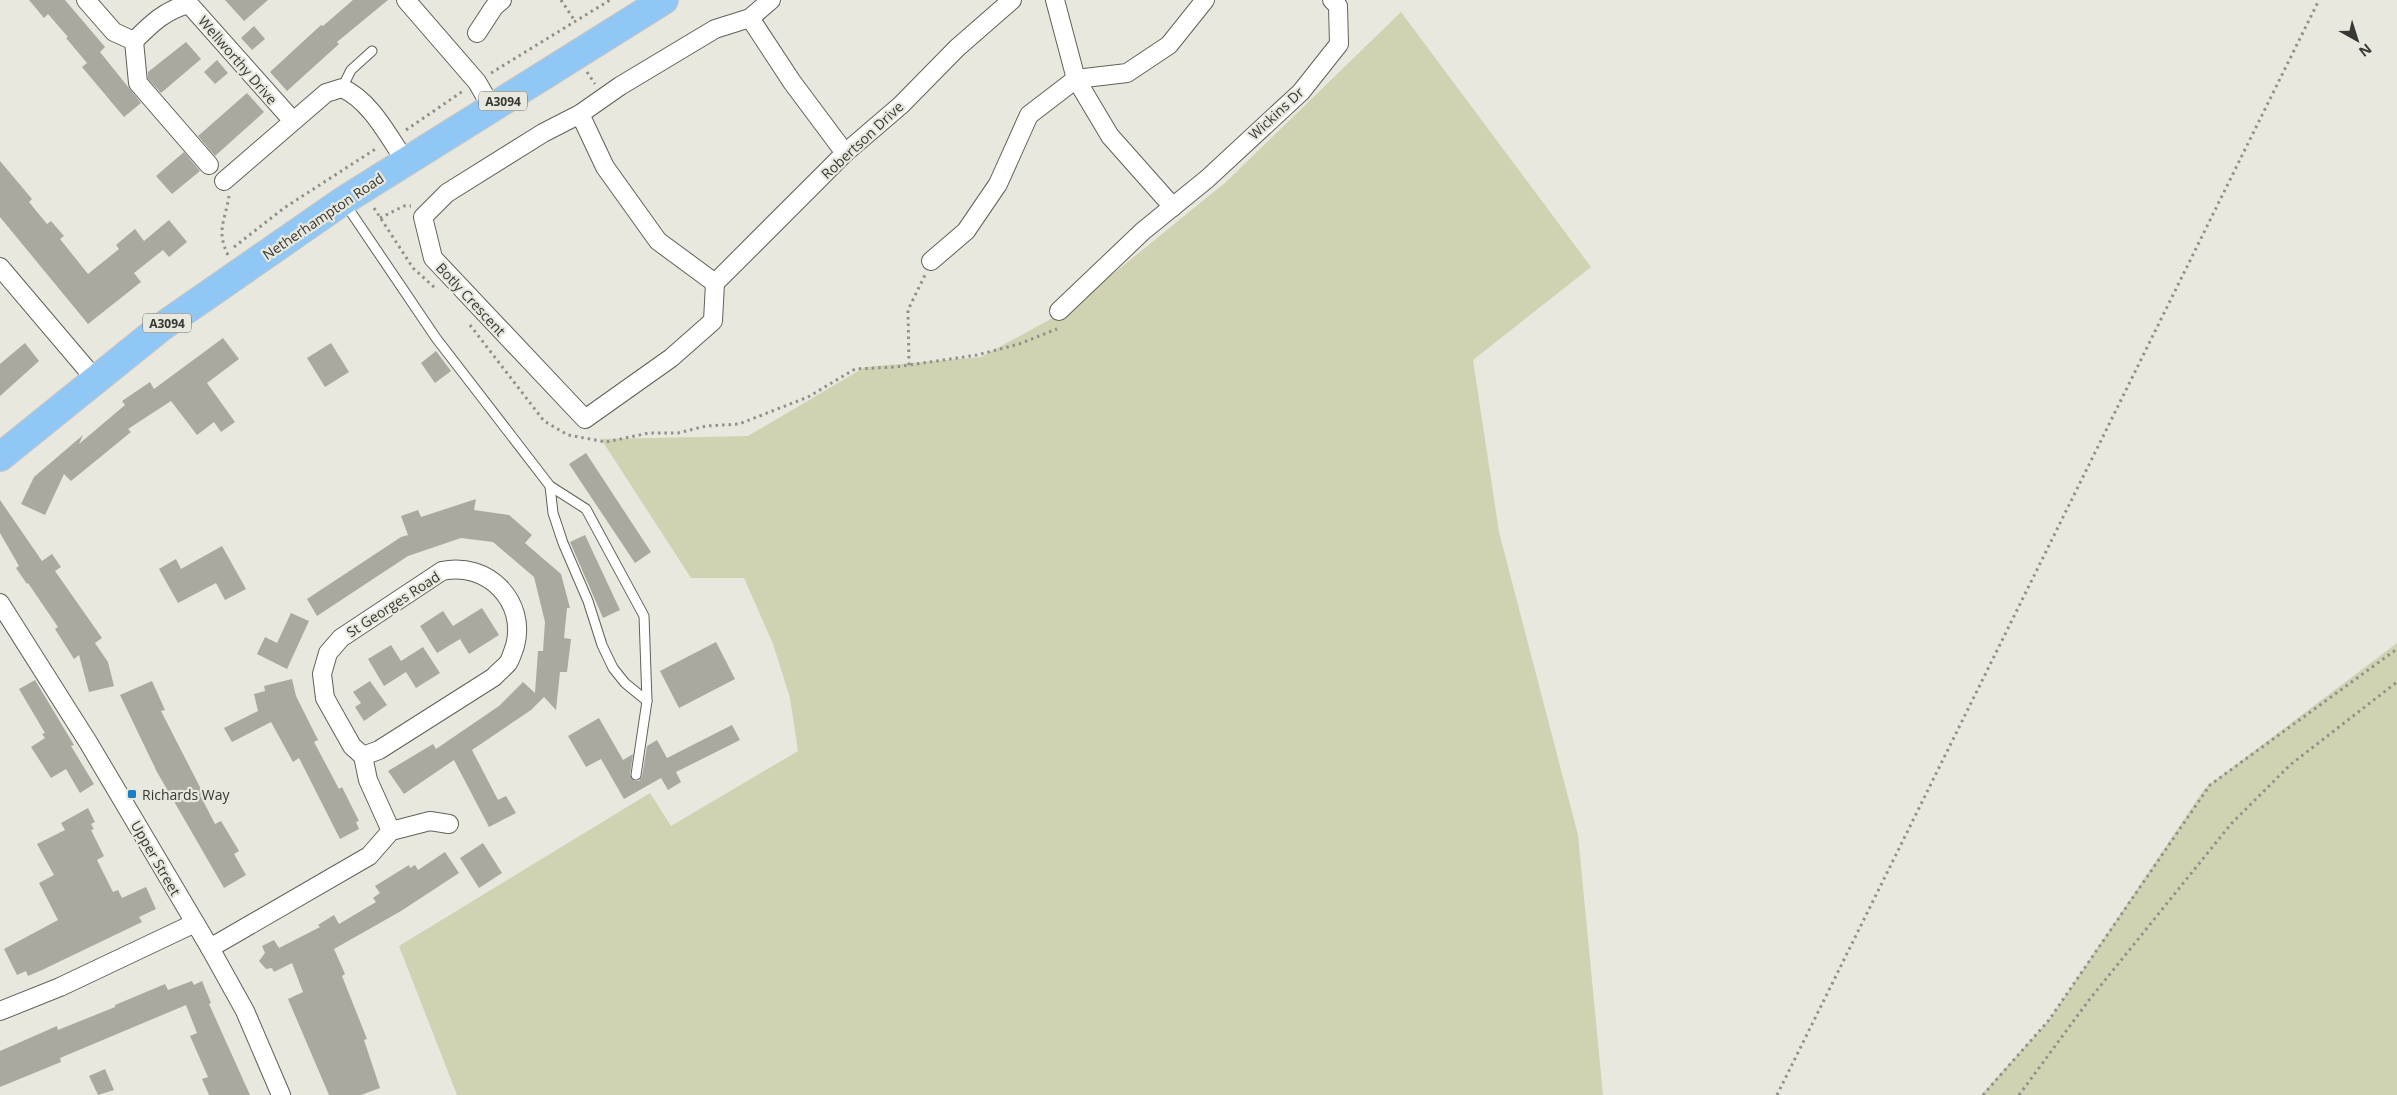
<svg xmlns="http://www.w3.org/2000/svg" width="2397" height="1095" viewBox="0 0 2397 1095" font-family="'Open Sans',sans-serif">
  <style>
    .green { fill: #d1d2b2 }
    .building { fill: #a9a9a0 }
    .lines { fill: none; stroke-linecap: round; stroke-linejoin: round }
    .service-casing { stroke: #616159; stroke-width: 11 }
    .minor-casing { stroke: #616159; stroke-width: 20 }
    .primary-casing { stroke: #c7c7c6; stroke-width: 30 }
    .path { stroke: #90918a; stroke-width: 3; stroke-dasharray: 2.5 4; stroke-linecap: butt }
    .service { stroke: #fff; stroke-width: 9 }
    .minor { stroke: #fff; stroke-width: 18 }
    .primary { stroke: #91c7f4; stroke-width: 28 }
    .poi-dot { fill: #1880ca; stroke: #e8e8de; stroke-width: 2 }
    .labels { text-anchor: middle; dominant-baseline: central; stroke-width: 4.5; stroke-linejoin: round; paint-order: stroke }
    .shield { fill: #e8e8de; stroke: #6c6d67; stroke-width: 1 }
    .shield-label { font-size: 12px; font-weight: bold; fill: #373834 }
    .street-label { font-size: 14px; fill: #373834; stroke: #e8e8de }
    .poi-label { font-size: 14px; fill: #373834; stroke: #e8e8de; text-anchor: start }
  </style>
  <rect width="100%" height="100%" fill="#e8e8de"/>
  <!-- green -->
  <g class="green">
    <polygon points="1401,12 1591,267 1473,360 1499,532 1578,835 1603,1095 457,1095 399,946 650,793 671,826 798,751 790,698 773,644 744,578 691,578 601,439 748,436 865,367 981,357 1071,308 1226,182"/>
    <polygon points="2397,643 2397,1095 1981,1095 2049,1020 2205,788"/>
  </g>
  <!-- building -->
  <g class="building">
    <polygon points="29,0 65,0 105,47 100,52 141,103 124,117 82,67 87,63 66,38 68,37 48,14 44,18"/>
    <polygon points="225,0 268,0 244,21"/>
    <polygon points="353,0 388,0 337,42 339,44 287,91 270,72 321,25 323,26"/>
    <polygon points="254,26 265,39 252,50 241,38"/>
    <polygon points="186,42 201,59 161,93 148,79 148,72"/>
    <polygon points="217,60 228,73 215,84 204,72"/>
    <polygon points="247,93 264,112 215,156 198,136"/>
    <polygon points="184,152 200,171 172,194 156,176"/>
    <polygon points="0,161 32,199 29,202 47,224 51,221 64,236 60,239 88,274 119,249 116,245 135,229 144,241 169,220 187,242 169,257 163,250 134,273 141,282 88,324 0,217"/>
    <polygon points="223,338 239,359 207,383 235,422 221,432 214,422 197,435 171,401 128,429 131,432 71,481 64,474 45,515 21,504 34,477 83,435 79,444 125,405 122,401 150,382 154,389"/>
    <polygon points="25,343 39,361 0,396 0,364"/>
    <polygon points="331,343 349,372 325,387 307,358"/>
    <polygon points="436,351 451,371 435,383 421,363"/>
    <polygon points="586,453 651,552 635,563 569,464"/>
    <polygon points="476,499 474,510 509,515 532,535 525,543 561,574 570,608 567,608 564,638 571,639 567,672 560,672 556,710 544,697 531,710 472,750 498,800 506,796 516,813 489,827 454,760 404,794 388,771 433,744 436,749 499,706 523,682 535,693 538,651 543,651 545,622 534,577 493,542 461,538 408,556 317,616 307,599 401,537 408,535 401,516 418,510 421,517"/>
    <polygon points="0,500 42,561 52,554 61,567 55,571 102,638 95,643 108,662 114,686 89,692 79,655 74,659 55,629 58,627 28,583 27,584 16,568 19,566 0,533"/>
    <polygon points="585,535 620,610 603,618 570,542"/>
    <polygon points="222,546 246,589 225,600 216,583 178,603 159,569 176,559 181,569"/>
    <polygon points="482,608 499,635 469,654 460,639 437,653 420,626 443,611 453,626"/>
    <polygon points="291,613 309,621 287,669 257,654 265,637 277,643"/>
    <polygon points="716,642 735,679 679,708 660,671"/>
    <polygon points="391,645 401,661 423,647 440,673 416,688 406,672 384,686 368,659"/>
    <polygon points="292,679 296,696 318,740 314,742 339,789 342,787 359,821 356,822 359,829 340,839 299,758 293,762 271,722 232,742 224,728 258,711 254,694 265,691 264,686"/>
    <polygon points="35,680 74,745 71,746 94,784 80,793 66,769 51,778 31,747 45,738 42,734 45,733 19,689"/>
    <polygon points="152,681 165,710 161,711 203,793 200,795 215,824 221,821 239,851 234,854 246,875 224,888 157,772 120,695"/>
    <polygon points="370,681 387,705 364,721 355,707 361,703 353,692"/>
    <polygon points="599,718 623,760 633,754 630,775 635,781 639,781 642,776 647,746 657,740 667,758 732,725 740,740 676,772 681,782 668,790 661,778 624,799 601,759 586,767 568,736"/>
    <polygon points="88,808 95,822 91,824 94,829 91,830 104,856 97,860 113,892 118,890 122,898 146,887 156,909 139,917 142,922 42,970 28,976 26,971 17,975 4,949 58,920 39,883 54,875 37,844 65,830 61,823"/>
    <polygon points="483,843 502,873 479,888 460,858"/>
    <polygon points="445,852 459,873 401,911 334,949 345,974 342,976 367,1039 364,1040 380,1088 361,1095 329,1095 288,999 303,992 292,963 274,972 272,968 266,969 259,961 265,953 262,946 274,940 279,948 320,927 318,925 334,915 339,924 376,902 373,898 380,893 375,886 409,865 410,868 415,865 418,870"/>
    <polygon points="192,981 194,985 202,981 211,1003 209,1004 250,1095 209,1095 202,1079 208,1077 190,1036 197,1033 186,1005 60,1058 61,1062 0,1087 0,1051 57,1026 58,1030 115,1007 115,1005 165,984 168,990"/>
    <polygon points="105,1069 114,1090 98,1095 89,1076"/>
  </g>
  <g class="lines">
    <defs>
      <g id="service">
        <polyline points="342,88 351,70 372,51"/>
        <polyline points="344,202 436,338 550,486 586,509 644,616 647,701 636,775"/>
        <polyline points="550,486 553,513 563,543 588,601 602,645 613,668 625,683 647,701"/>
      </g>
      <g id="minor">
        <path d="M86 0 114 32 134 41C151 24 165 10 189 4L293 121"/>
        <polyline points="406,0 477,82 492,108"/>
        <polyline points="1055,0 1076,79 1110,136 1173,207"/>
        <polyline points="750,18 792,82 845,153"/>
        <polyline points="477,33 494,7 502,0"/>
        <polyline points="134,41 138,83 209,165"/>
        <polyline points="580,114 605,167 658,241 715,283"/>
        <path d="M224 181 326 93 342 88C371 101 388 136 406 162"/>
        <polyline points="931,261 966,231 998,184 1029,115 1076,79 1127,73 1169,45 1205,0"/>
        <polyline points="0,267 95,379"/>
        <polyline points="715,283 713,321 671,358 585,419 433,258 423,217 447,193 543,133 580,114 620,86 715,29 750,18 771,0"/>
        <polyline points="715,283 845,153 901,105 957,48 1012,0"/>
        <polyline points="1059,311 1143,231 1207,179 1301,92 1339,44 1338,6 1332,0"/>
        <polyline points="0,603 88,742 210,948 245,1011 281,1095"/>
        <path d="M363 756 379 750 494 677C498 672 504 668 508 663 511 659 513 651 515 646 527 601 487 561 442 571L341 638 328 653 322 674 325 698 352 746 363 756 368 780 391 831"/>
        <polyline points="210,948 369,856 391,831 430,821 449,824"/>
        <polyline points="0,1011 60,987 195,923"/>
      </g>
      <polyline id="primary" points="0,457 160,328 343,201 664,0"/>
    </defs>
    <!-- service casing -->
    <use href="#service" class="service-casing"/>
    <!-- minor casing -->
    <use href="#minor" class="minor-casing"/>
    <!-- primary casing -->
    <use href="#primary" class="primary-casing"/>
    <!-- path -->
    <g class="path">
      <polyline points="561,0 575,21"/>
      <polyline points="587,72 595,84"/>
      <polyline points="491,73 610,0"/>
      <polyline points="406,130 463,91"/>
      <polyline points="374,208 413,268 435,288"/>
      <polyline points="380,218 404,206 411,206"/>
      <polyline points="234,247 284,208 377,148"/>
      <path d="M228 255C216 231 225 221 229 196"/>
      <polyline points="470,325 544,421 568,435 606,442 649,433 678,433 706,426 739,424 808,397 855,369 896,367 977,355 1019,344 1057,329"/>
      <polyline points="909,365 908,310 925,275"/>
      <polyline points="1777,1095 2319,0"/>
      <polyline points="1983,1095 2049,1020 2210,785 2397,649"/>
      <polyline points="2019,1095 2089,1000 2231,824 2290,765 2397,682"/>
    </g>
    <!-- service -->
    <use href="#service" class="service"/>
    <!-- minor -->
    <use href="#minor" class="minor"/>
    <!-- primary -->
    <use href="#primary" class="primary"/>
  </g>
  <!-- markers -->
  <rect class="poi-dot" x="127" y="789" width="10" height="10" rx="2.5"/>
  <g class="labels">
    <!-- shield labels -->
    <g class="shield">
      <rect x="479" y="91.5" width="48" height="19" rx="4"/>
      <rect x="143" y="313.5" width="48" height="19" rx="4"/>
    </g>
    <g class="shield-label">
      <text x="503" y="101">A3094</text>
      <text x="167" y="323">A3094</text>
    </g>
    <!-- street labels -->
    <g class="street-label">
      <text transform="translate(238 60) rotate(49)">Wellworthy Drive</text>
      <text transform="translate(1276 113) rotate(-43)">Wickins Dr</text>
      <text transform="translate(862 140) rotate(-43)">Robertson Drive</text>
      <text transform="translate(323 216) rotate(-34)">Netherhampton Road</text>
      <text transform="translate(471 299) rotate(47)">Botly Crescent</text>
      <text transform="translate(393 604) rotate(-33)">St Georges Road</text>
      <text transform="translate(156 858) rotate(60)">Upper Street</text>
    </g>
    <!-- poi labels -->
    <g class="poi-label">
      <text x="142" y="794">Richards Way</text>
    </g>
  </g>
  <!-- north arrow -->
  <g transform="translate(2357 40) rotate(141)" stroke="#e8e8de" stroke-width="4" paint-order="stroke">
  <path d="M0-4L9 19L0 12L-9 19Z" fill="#373834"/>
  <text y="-8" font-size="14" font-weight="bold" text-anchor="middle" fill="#373834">N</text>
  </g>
</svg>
